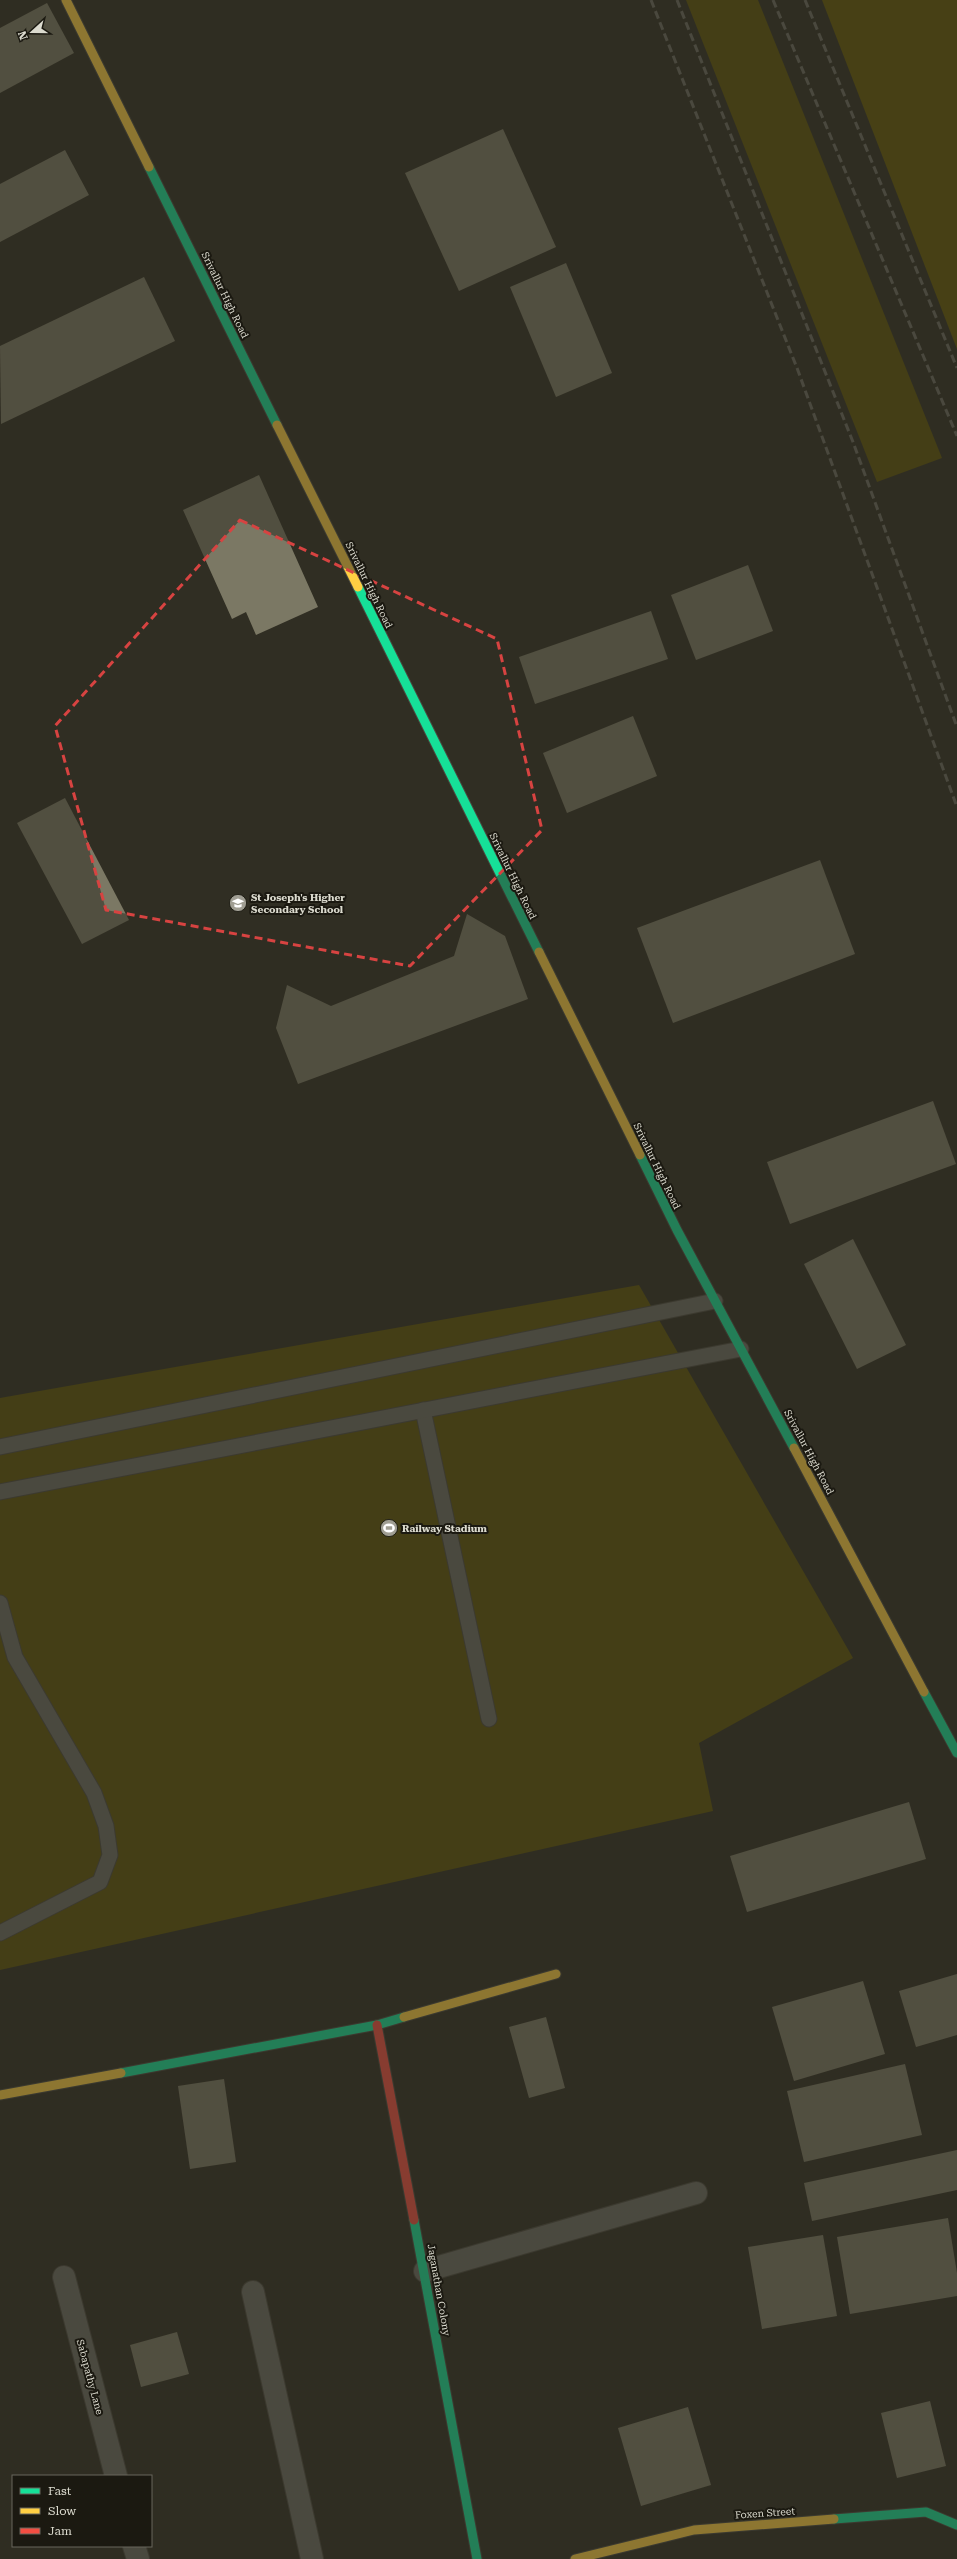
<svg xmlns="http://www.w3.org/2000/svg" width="957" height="2559" viewBox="0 0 957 2559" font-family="'Roboto Serif',serif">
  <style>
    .green { fill: #5e5307 }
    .forest { fill: #645805 }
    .building { fill: #7b7864 }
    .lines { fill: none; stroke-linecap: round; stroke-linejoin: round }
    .lane-casing { stroke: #4b493f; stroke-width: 17 }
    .street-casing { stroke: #4b493f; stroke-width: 24 }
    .fast-casing { stroke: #4b493f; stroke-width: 11 }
    .slow-casing { stroke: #4b493f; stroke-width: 11 }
    .jam-casing { stroke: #4b493f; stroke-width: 11 }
    .lane { stroke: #6c6a62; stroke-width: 15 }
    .street { stroke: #6c6a62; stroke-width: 22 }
    .fast { stroke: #16e098; stroke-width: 9 }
    .slow { stroke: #ffcf43; stroke-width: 9 }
    .jam { stroke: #f24e42; stroke-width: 9 }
    .rail { stroke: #6a695f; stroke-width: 3; stroke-dasharray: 8 4; stroke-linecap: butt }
    .marked { fill: none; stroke: #d74341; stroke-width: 3; stroke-dasharray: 8 5; stroke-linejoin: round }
    .labels { text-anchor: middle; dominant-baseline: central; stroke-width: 4; stroke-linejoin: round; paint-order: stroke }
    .street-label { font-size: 10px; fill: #dcdbcf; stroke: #1b1911 }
    .poi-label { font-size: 10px; font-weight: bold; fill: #dcdbcf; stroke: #1b1911; text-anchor: start }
  </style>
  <rect width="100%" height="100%" fill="#302e23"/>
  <!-- green -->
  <g class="green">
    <polygon points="686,0 758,0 942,458 877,482"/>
    <polygon points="639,1285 853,1658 699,1743 713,1811 0,1970 0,1398"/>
  </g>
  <!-- forest -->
  <polygon class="forest" points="822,0 957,0 957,349"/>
  <!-- building -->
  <g class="building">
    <polygon points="47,3 74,53 0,93 0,28"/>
    <polygon points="503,129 556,247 459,291 405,173"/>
    <polygon points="65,150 89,195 0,242 0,184"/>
    <polygon points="566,263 612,373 556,397 510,287"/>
    <polygon points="144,277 175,341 1,424 0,346"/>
    <polygon points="259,475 318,607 256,635 246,612 232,619 183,510"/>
    <polygon points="748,565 773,631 696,660 671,595"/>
    <polygon points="651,611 668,659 535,704 519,657"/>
    <polygon points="633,716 657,776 567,813 543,753"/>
    <polygon points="65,798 129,920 82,944 17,823"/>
    <polygon points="820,860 855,954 673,1023 637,928"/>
    <polygon points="467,914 505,936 528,999 298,1084 276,1028 287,985 331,1006 454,956"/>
    <polygon points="933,1101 956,1164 790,1224 767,1162"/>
    <polygon points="853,1239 906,1345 857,1369 804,1264"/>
    <polygon points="909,1802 926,1859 747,1912 730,1856"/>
    <polygon points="957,1974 957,2035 916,2047 899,1991"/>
    <polygon points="863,1981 885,2054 794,2081 772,2007"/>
    <polygon points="546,2017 565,2088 529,2098 509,2027"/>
    <polygon points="905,2064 922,2135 804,2162 787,2091"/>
    <polygon points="224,2079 236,2162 190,2169 178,2086"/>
    <polygon points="957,2150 957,2190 812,2221 804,2183"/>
    <polygon points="948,2218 957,2273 957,2296 850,2314 837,2237"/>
    <polygon points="823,2235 837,2316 762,2329 748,2247"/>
    <polygon points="177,2332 189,2374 141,2387 130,2345"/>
    <polygon points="930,2401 946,2466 897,2478 881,2413"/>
    <polygon points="688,2407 711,2485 641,2506 618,2428"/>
  </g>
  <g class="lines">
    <defs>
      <g id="lane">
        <polyline points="423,1410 489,1719"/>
        <polyline points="0,1447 715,1301"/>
        <polyline points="0,1492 741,1349"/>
        <polyline points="0,1603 15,1657 94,1793 106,1826 110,1855 100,1882 0,1933"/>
      </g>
      <g id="street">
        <polyline points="425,2271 696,2193"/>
        <polyline points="64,2277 116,2476"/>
        <polyline points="253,2292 312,2559"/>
        <polyline points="134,2546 138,2559"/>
      </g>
      <g id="fast">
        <polyline points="149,167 277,425"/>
        <polyline points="358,587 539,952"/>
        <polyline points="640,1155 677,1230 794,1448"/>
        <polyline points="924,1692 957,1753"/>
        <polyline points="121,2073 377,2025 404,2017"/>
        <polyline points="414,2220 477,2559"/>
        <polyline points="834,2519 926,2512 957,2525"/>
      </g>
      <g id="slow">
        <polyline points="66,0 149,167"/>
        <polyline points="277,425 358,587"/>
        <polyline points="539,952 640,1155"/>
        <polyline points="794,1448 924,1692"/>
        <polyline points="404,2017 556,1974"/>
        <polyline points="0,2095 121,2073"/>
        <polyline points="575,2559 694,2530 834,2519"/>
      </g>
      <polyline id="jam" points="377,2025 414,2220"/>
    </defs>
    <!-- lane casing -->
    <use href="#lane" class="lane-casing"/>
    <!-- street casing -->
    <use href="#street" class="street-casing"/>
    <!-- fast casing -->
    <use href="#fast" class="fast-casing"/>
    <!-- slow casing -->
    <use href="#slow" class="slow-casing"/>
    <!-- jam casing -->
    <use href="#jam" class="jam-casing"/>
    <!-- lane -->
    <use href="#lane" class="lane"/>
    <!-- street -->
    <use href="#street" class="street"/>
    <!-- fast -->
    <use href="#fast" class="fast"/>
    <!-- slow -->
    <use href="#slow" class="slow"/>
    <!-- jam -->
    <use href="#jam" class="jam"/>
    <!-- rail -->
    <g class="rail">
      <polyline points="651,0 797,368 957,807"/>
      <polyline points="677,0 853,442 957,727"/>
      <polyline points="773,0 957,436"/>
      <polyline points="805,0 957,368"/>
    </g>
  </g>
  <!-- marked area -->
  <path d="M0 0H957V2559H0ZM240 520 497 639 542 830 410 966 106 910 55 726Z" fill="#302e23" fill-opacity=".55" fill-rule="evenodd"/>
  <path class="marked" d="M240 520 497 639 542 830 410 966 106 910 55 726Z"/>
  <!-- icons -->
  <defs>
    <symbol id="school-disc" viewBox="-11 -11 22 22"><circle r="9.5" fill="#a09e93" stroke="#1b1911"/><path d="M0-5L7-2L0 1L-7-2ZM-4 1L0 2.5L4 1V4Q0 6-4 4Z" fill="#fff"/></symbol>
    <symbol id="stadium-disc" viewBox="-11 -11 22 22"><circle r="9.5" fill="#a09e93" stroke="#1b1911"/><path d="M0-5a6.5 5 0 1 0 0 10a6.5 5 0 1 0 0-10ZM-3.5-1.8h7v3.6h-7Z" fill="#fff"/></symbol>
  </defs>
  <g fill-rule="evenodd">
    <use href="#school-disc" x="228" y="893" width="20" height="20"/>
    <use href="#stadium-disc" x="379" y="1518" width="20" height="20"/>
  </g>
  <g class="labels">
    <!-- street labels -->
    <g class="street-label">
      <text transform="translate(225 295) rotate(64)">Srivallur High Road</text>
      <text transform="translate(369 585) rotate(64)">Srivallur High Road</text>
      <text transform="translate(513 876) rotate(64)">Srivallur High Road</text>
      <text transform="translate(657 1166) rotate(64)">Srivallur High Road</text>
      <text transform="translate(809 1452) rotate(62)">Srivallur High Road</text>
      <text transform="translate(439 2290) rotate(80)">Jaganathan Colony</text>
      <text transform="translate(90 2377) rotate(75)">Sabapathy Lane</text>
      <text transform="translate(765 2513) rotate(-4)">Foxen Street</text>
    </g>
    <!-- poi labels -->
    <g class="poi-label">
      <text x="251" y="897">St Joseph's Higher<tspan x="251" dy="12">Secondary School</tspan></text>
      <text x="402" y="1528">Railway Stadium</text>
    </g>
  </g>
  <!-- legend -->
  <rect x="12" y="2475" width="140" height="72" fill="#1b1911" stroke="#68675d"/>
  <rect x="20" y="2488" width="20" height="6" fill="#16e098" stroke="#68675d"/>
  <text x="48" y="2495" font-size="12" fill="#dcdbcf">Fast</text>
  <rect x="20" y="2508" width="20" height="6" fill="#ffcf43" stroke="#68675d"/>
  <text x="48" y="2515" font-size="12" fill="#dcdbcf">Slow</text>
  <rect x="20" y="2528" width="20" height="6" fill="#f24e42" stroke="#68675d"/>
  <text x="48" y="2535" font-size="12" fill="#dcdbcf">Jam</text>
  <!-- north arrow -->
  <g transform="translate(32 32) rotate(249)" stroke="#1b1911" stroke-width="3" paint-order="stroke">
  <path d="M0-3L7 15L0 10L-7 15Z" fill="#dcdbcf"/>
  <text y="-6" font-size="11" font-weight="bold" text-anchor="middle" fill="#dcdbcf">N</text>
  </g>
</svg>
